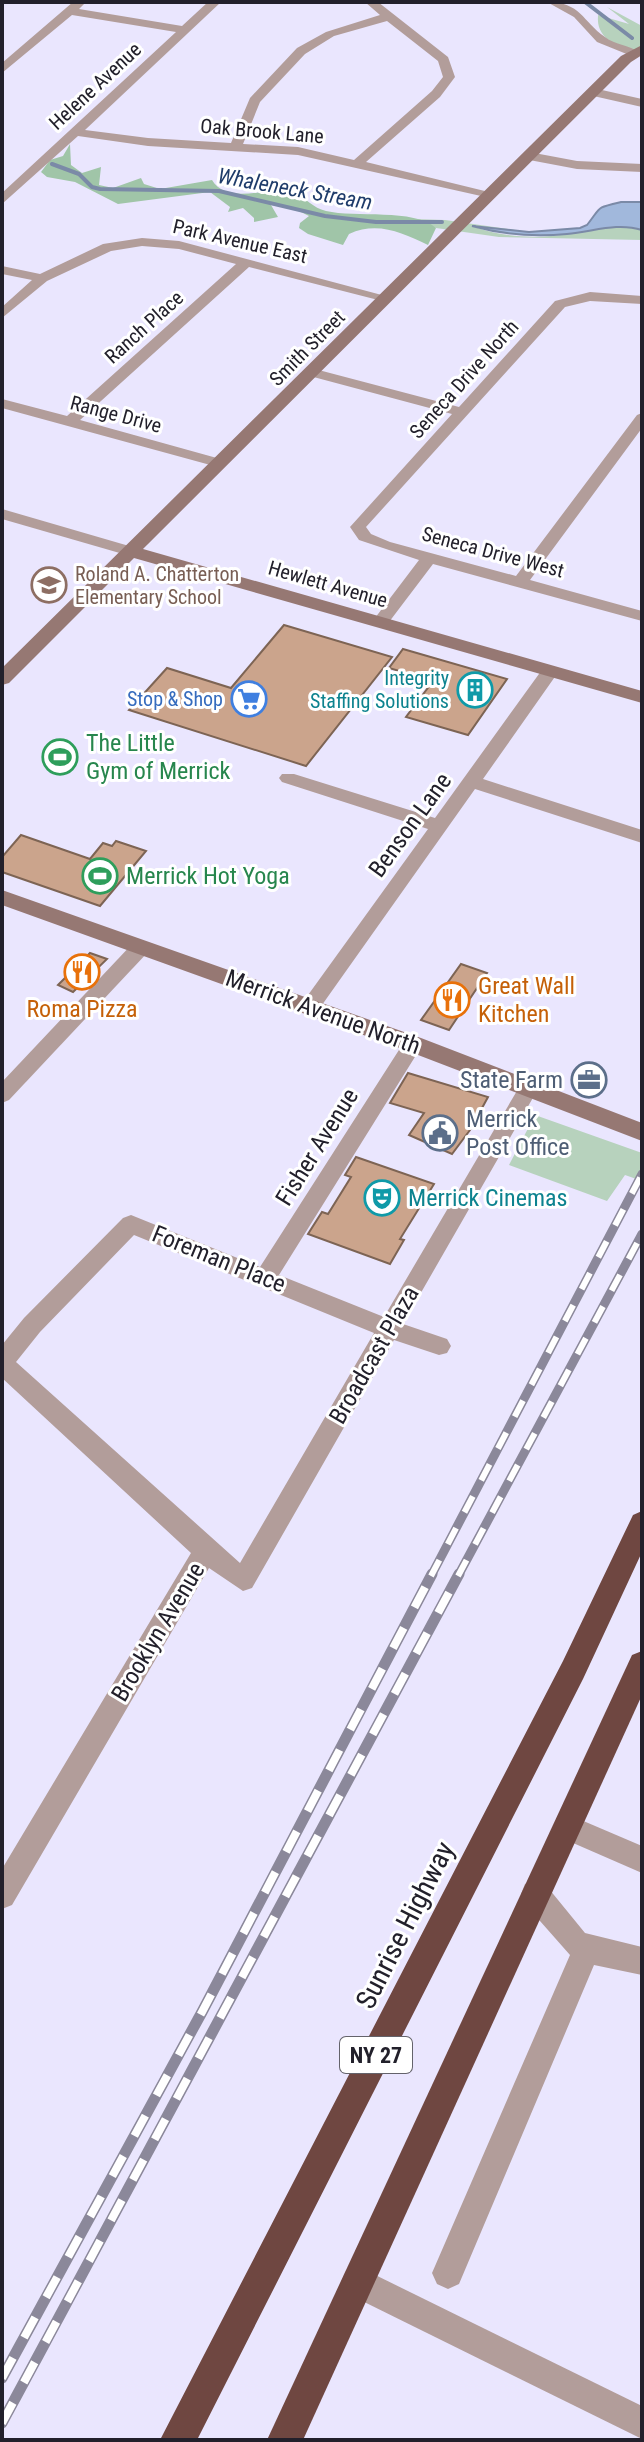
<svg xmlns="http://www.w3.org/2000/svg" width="644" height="2442" viewBox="0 0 644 2442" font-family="'Roboto Condensed',sans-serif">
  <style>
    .green { fill: #b7d2bd }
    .forest { fill: #a0c5a8 }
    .water { fill: #a1b8dc; stroke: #7b8aa7; stroke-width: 2 }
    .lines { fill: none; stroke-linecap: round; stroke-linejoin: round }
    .stream { stroke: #7b8aa7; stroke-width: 4 }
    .building { fill: #cba48c; stroke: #7d6454; stroke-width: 2 }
    .street { fill: #b29d9a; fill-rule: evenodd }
    .secondary { fill: #967873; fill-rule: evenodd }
    .highway { fill: #6f4741; fill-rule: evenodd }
    .rail-far1-casing { stroke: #8b889a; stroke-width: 9 }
    .rail-casing { stroke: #8b889a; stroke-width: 11 }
    .rail-far1 { stroke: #fff; stroke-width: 6; stroke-dasharray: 18; stroke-linecap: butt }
    .rail { stroke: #fff; stroke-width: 8; stroke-dasharray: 23; stroke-linecap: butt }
    .labels { text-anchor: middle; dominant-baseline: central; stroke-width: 6; stroke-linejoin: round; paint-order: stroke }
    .far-street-label { font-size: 20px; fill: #22202b; stroke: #fff }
    .far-education-label { font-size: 20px; fill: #785e54; stroke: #fff; text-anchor: start }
    .far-culture-label { font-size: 20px; fill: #0d838f; stroke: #fff; text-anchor: end }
    .far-shop-label { font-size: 20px; fill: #366cbe; stroke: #fff; text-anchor: end }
    .far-water-label { font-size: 22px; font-style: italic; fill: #1f3c6a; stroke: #fff }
    .shield { fill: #fff; stroke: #64636b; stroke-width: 2 }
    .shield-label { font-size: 22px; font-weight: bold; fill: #22202b }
    .leisure-label { font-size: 24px; fill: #27864d; stroke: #fff; text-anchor: start }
    .street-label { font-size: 24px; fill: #22202b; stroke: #fff }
    .food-label { font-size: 24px; fill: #c56008; stroke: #fff; text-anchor: start }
    .service-label { font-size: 24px; fill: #4e5e75; stroke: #fff; text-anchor: end }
    .culture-label { font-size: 24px; fill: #0d838f; stroke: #fff; text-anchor: start }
    .near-street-label { font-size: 28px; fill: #22202b; stroke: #fff }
  </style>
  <rect width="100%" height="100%" fill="#eae6fe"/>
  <!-- green -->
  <g class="green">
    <path d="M607 7 642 26V48L634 52C615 44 596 39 598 15L629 24Z"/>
    <path d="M414 219 445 220 529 232 478 228C507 238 542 239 573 233 597 229 618 222 642 230V240L499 237 436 228Z"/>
    <polygon points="535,1115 642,1153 642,1181 625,1175 607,1201 509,1165"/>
  </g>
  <!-- forest -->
  <path class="forest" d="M70 144 71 165 82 173 101 167 99 185 113 188 141 178 144 184 160 189 212 180C228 207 272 184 294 193 306 198 313 208 326 211 355 218 414 208 436 228L428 245C402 233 378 221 349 234L343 245 308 234 299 228 300 223 309 216 289 206 271 205 278 217 254 222V218L243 208 228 212 230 207 210 192 118 204 75 182 47 177 41 172 50 160 63 156Z"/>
  <!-- water -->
  <path class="water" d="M621 202H642V230C616 222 593 232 567 234 534 237 504 235 472 226L529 232 580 228 587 225C602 206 595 208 621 202Z"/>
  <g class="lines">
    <!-- stream -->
    <g class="stream">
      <polyline points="585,2 632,38"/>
      <polyline points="52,164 79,174 92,187 100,189 219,191 325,216 376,222 442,222"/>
    </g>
  </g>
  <!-- building -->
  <g class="building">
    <polygon points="284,625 392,657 306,766 129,710 167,668 231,688"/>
    <polygon points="403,649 507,679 468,735 406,717 433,681 389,668"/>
    <polygon points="21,835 90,859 103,843 112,846 116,841 146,851 100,906 2,872 2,857"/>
    <polygon points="90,953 107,959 73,992 58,985"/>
    <polygon points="461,964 487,973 449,1030 421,1020"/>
    <polygon points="408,1073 488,1097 470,1130 452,1154 409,1135 424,1113 390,1103"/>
    <polygon points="356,1157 434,1184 400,1239 404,1240 390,1264 308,1234 322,1212 328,1214 351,1177 345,1175"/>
  </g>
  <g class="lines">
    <!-- street -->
    <g class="street">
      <path d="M73 2H86L79 9 182 26 208 2H221L85 130 148 138 231 143 250 98 297 48 326 32 380 15 365 2H378L448 57 455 77 440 97 366 162 497 194 490 198 298 155 148 146 78 136 2 204V193L176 32 72 15 2 73V63ZM387 21 438 61 443 77 432 91 354 160 298 147 243 144 260 102 305 54 334 36Z"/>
      <path d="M547 2C581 2 582 21 605 37 615 45 630 45 640 53L634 57 597 42 574 17Z"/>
      <polygon points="593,88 642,99 642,107 589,95 587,92"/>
      <polygon points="529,152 577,161 642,164 642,172 577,169 524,159 523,156"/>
      <polygon points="142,238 179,241 393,298 386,302 249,267 80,420 224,460 224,466 214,466 2,408 2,399 67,416 236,264 179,249 142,246 111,251 47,281 2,318 2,307 32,280 2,274 2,266 40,274 103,244"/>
      <polygon points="590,292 642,296 642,304 590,301 565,307 366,527 371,534 390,542 516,576 637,415 642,413 642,428 530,580 642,611 642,621 433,564 386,626 374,626 372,622 419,560 359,540 350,527 452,414 306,375 304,372 311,368 459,407 555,301"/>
      <polygon points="2,509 136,548 138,551 130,556 2,519"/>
      <polygon points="550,666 559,671 483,779 642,830 642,843 475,789 317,1012 303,1012 300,1007 303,1002 428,829 282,782 279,778 282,774 294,774 435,818 544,667"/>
      <polygon points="141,940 151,947 148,952 9,1100 2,1103 2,1082 134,942"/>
      <path d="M413 1037 420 1039 423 1044 279 1275 384 1317 521 1084H535L538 1089 403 1324 447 1339 451 1346 447 1353 439 1355 394 1340 252 1588 243 1591 209 1568 12 1905 2 1909V1869L191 1553 2 1378V1345L24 1318 123 1218 131 1215 260 1267 406 1039ZM134 1235 374 1333 240 1563 16 1362 40 1332Z"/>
      <polygon points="567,1814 642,1846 642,1873 557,1836 553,1827 557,1818"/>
      <polygon points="535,1880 545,1884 585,1933 642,1947 642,1975 594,1965 459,2284 448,2289 437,2284 432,2273 570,1955 525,1904 521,1894 525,1884"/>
      <polygon points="357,2266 642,2406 642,2439 346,2293 341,2282 346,2271"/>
    </g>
    <!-- secondary -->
    <g class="secondary">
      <polygon points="642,45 642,55 631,62 143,549 642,691 642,703 134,558 9,683 2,685 2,668 621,56"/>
      <polygon points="2,890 421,1038 642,1123 642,1141 405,1050 2,905"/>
    </g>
    <!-- highway -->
    <g class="highway">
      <polygon points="642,1511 642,1552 583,1679 197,2440 160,2440 563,1661 633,1515"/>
      <polygon points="642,1651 642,1695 303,2440 267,2440 632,1655"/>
    </g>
    <defs>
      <g id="rail-far1">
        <polyline points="431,1576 642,1174"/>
        <polyline points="458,1576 642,1234"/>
      </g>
      <g id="rail">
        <polyline points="2,2378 202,2012 432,1574"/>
        <polyline points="2,2423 459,1574"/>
      </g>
    </defs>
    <!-- rail-far1 casing -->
    <use href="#rail-far1" class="rail-far1-casing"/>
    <!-- rail casing -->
    <use href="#rail" class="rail-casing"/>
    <!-- rail-far1 -->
    <use href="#rail-far1" class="rail-far1"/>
    <!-- rail -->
    <use href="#rail" class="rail"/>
  </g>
  <!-- icons -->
  <defs>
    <symbol id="school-ring" viewBox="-11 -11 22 22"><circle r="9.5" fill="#fff" stroke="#8d6e63" stroke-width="1.5"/><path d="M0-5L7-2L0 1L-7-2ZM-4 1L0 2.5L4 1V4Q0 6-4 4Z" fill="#8d6e63"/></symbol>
    <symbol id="building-ring" viewBox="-11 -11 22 22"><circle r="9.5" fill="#fff" stroke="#0f9aa8" stroke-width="1.5"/><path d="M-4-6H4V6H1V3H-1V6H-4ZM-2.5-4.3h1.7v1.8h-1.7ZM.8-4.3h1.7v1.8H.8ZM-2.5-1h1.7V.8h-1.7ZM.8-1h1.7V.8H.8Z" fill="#0f9aa8"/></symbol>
    <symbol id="supermarket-ring" viewBox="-11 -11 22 22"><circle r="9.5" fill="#fff" stroke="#3f7fe0" stroke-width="1.5"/><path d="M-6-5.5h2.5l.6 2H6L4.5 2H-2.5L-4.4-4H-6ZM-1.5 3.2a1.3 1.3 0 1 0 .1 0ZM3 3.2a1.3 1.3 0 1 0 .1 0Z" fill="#3f7fe0"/></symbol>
    <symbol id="stadium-ring" viewBox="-11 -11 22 22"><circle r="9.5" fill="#fff" stroke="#2e9e5b" stroke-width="1.5"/><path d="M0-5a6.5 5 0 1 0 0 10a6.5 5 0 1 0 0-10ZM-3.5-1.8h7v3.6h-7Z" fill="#2e9e5b"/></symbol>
    <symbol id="restaurant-ring" viewBox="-11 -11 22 22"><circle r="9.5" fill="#fff" stroke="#e8710a" stroke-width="1.5"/><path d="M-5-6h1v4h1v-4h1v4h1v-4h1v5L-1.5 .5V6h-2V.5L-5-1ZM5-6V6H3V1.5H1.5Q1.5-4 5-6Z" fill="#e8710a"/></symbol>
    <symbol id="office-ring" viewBox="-11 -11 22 22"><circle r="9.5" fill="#fff" stroke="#5c6f8a" stroke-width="1.5"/><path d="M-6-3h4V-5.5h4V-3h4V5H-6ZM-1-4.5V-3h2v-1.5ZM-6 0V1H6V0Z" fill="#5c6f8a"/></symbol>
    <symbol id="civic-ring" viewBox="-11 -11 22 22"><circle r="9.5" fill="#fff" stroke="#5c6f8a" stroke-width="1.5"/><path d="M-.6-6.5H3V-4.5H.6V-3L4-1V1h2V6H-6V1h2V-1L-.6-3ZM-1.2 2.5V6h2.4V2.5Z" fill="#5c6f8a"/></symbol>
    <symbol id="theatre-ring" viewBox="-11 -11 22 22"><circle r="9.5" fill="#fff" stroke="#0f9aa8" stroke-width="1.5"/><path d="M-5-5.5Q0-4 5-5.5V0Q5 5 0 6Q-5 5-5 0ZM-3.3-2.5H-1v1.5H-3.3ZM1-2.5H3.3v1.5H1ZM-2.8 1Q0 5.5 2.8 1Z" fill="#0f9aa8"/></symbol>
  </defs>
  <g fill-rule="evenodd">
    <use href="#school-ring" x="29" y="565" width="40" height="40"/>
    <use href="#building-ring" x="455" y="670" width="40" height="40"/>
    <use href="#supermarket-ring" x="229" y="679" width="40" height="40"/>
    <use href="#stadium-ring" x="40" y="737" width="40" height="40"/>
    <use href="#stadium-ring" x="80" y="856" width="40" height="40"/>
    <use href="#restaurant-ring" x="62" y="952" width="40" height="40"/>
    <use href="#restaurant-ring" x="432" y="980" width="40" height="40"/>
    <use href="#office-ring" x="569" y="1060" width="40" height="40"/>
    <use href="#civic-ring" x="420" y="1113" width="40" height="40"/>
    <use href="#theatre-ring" x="362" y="1178" width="40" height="40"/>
  </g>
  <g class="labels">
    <!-- far-street labels -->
    <g class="far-street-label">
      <text transform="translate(95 86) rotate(-43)">Helene Avenue</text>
      <text transform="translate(262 131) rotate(5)">Oak Brook Lane</text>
      <text transform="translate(240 241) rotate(13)">Park Avenue East</text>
      <text transform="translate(144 327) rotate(-42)">Ranch Place</text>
      <text transform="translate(307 348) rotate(-45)">Smith Street</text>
      <text transform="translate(464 379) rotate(-48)">Seneca Drive North</text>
      <text transform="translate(116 414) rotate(15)">Range Drive</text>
      <text transform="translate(493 552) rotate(15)">Seneca Drive West</text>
      <text transform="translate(328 584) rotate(16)">Hewlett Avenue</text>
    </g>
    <!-- far-education labels -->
    <g class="far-education-label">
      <text x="75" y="574">Roland A. Chatterton<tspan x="75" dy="23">Elementary School</tspan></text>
    </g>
    <!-- far-culture labels -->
    <g class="far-culture-label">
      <text x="449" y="678">Integrity<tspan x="449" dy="23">Staffing Solutions</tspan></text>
    </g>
    <!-- far-shop labels -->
    <g class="far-shop-label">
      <text x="223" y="699">Stop &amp; Shop</text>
    </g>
    <!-- far-water labels -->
    <g class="far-water-label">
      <text transform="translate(295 189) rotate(10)">Whaleneck Stream</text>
    </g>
    <!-- shield labels -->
    <rect class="shield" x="340" y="2037" width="72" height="36" rx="6"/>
    <g class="shield-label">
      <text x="376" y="2055">NY 27</text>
    </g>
    <!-- leisure labels -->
    <g class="leisure-label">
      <text x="86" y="743">The Little<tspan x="86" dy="28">Gym of Merrick</tspan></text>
      <text x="126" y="876">Merrick Hot Yoga</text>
    </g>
    <!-- street labels -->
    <g class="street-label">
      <text transform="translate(410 825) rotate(-54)">Benson Lane</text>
      <text transform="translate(323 1012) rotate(20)">Merrick Avenue North</text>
      <text transform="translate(317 1147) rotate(-58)">Fisher Avenue</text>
      <text transform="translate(219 1259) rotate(22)">Foreman Place</text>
      <text transform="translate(374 1355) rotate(-60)">Broadcast Plaza</text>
      <text transform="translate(158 1632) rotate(-59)">Brooklyn Avenue</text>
    </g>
    <!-- food labels -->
    <g class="food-label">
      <text x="478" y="986">Great Wall<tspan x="478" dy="28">Kitchen</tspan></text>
      <text x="82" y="1009" text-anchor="middle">Roma Pizza</text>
    </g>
    <!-- service labels -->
    <g class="service-label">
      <text x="563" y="1080">State Farm</text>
      <text x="466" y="1119" text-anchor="start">Merrick<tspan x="466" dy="28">Post Office</tspan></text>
    </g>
    <!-- culture labels -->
    <g class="culture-label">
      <text x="408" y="1198">Merrick Cinemas</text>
    </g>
    <!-- near-street labels -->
    <g class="near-street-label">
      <text transform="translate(405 1925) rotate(-63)">Sunrise Highway</text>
    </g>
  </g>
  <!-- border -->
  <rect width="644" height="2442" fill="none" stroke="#22202b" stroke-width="8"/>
</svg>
